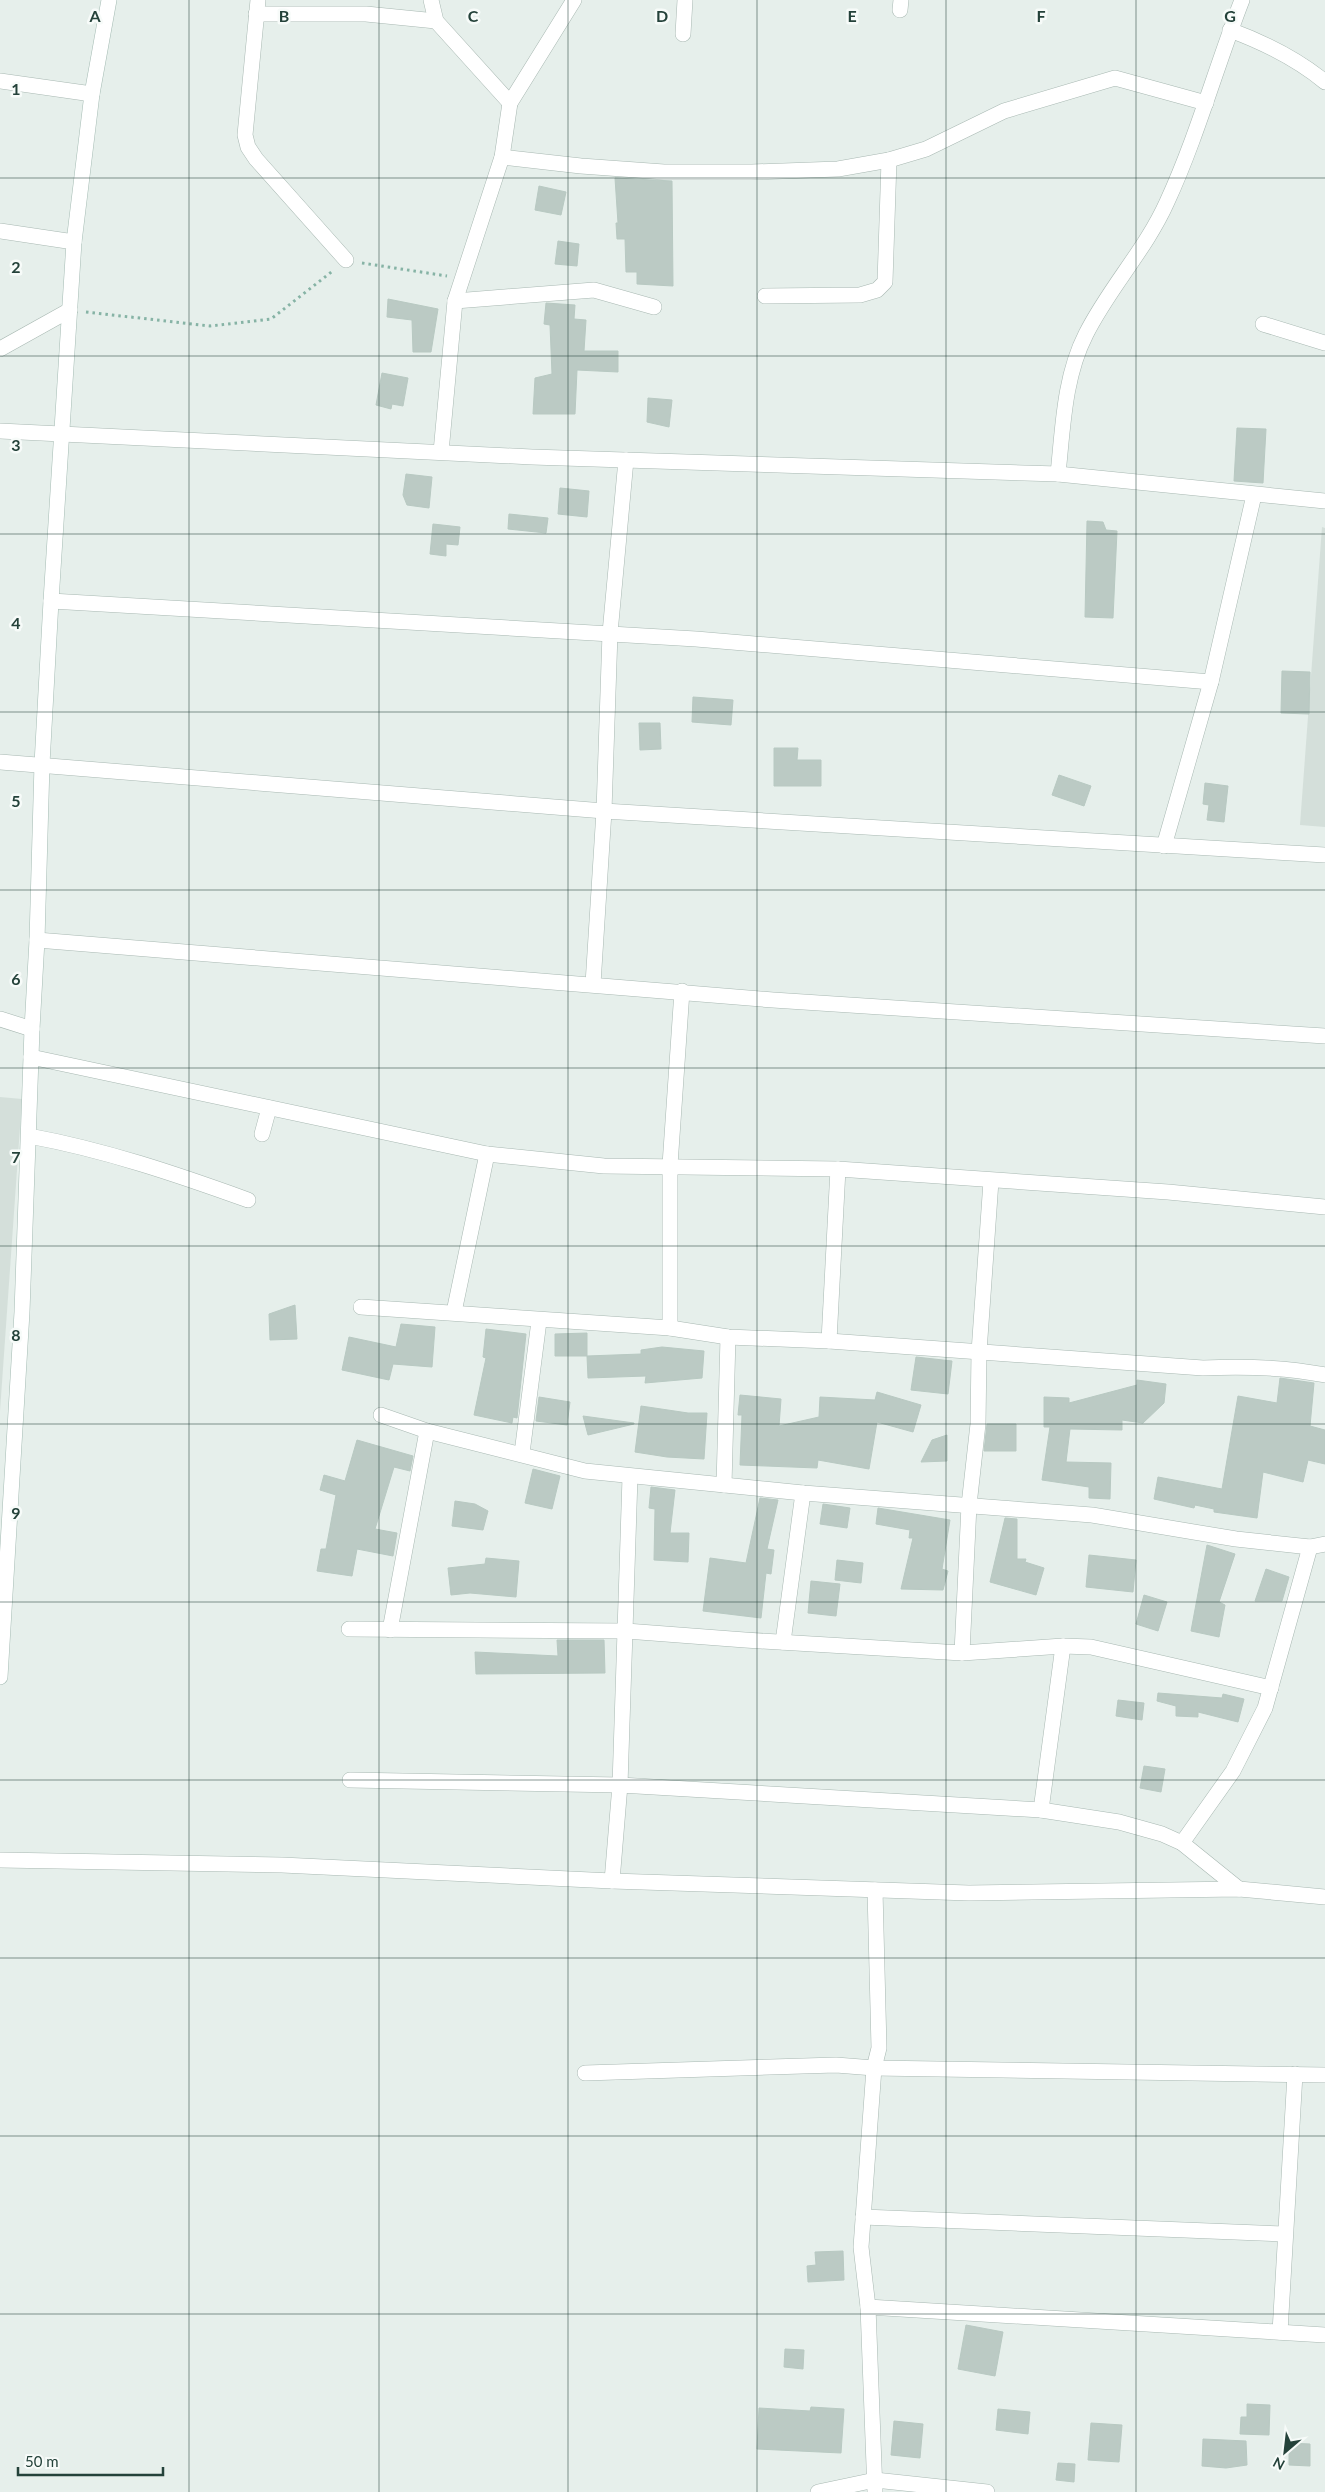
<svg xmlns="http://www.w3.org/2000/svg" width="1325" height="2492" viewBox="0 0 1325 2492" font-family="Lato,sans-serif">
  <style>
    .built { fill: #d4dfda }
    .building { fill: #bbcac4; stroke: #b8c9c2 }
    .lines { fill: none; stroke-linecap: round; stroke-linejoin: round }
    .street-casing { stroke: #a8b8b2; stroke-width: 16 }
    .secondary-casing { stroke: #a4bbb3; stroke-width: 16 }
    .path { stroke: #86b3a5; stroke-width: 3; stroke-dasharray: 2.5 4; stroke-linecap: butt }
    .street { stroke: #fff; stroke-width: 15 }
    .secondary { stroke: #fff; stroke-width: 15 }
    .grid { fill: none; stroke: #24423a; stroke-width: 1; stroke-opacity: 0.55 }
    .grid-label { font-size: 16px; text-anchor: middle; font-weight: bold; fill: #24423a; stroke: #f7fbf9; stroke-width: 5; stroke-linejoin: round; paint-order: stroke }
  </style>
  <rect width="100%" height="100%" fill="#e6efeb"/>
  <!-- built -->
  <g class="built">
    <polygon points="1322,527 1325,528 1325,827 1300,825"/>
    <polygon points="0,1097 22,1099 0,1411"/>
  </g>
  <!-- building -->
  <g class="building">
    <polygon points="615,178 672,181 673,286 637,284 637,272 626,272 625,239 617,239 616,223 618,223"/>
    <polygon points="539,186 566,192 561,215 535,210"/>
    <polygon points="558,241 579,244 577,266 555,264"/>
    <polygon points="388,299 438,309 431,352 413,352 412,320 387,317"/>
    <polygon points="546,303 575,305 574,319 586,320 584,351 618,351 618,372 577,370 575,414 533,414 535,378 552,374 550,325 544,324"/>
    <polygon points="382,373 408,378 403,406 392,404 391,409 376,405"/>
    <polygon points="648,398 672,400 669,427 647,422"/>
    <polygon points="1237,428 1266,429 1263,483 1234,481"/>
    <polygon points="406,474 432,477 429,508 407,505 403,495"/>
    <polygon points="560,488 589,491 587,517 558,514"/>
    <polygon points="509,514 548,518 546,533 508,529"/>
    <polygon points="1087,521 1103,522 1106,530 1117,531 1113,618 1085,617"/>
    <polygon points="433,524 460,527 458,545 446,544 446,556 430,554"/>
    <polygon points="1282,671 1310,672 1309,714 1281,713"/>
    <polygon points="693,697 733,700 731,725 692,722"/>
    <polygon points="639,723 660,723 661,749 640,750"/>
    <polygon points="774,748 798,748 797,760 821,760 821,786 774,786"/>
    <polygon points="1059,775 1091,786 1084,806 1052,795"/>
    <polygon points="1205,783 1228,786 1224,822 1207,820 1209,805 1203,804"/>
    <polygon points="295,1305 297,1339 270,1340 269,1314"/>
    <polygon points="401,1324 435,1327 432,1367 393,1364 389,1380 342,1370 349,1337 396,1347"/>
    <polygon points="486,1329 526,1334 517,1418 513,1417 512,1423 474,1415 486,1358 483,1357"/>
    <polygon points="587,1333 587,1356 555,1356 555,1334"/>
    <polygon points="662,1347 704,1351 702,1378 645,1383 646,1376 588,1378 587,1356 641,1354 641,1350"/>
    <polygon points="916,1357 952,1361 948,1394 911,1390"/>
    <polygon points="1280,1378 1314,1383 1310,1426 1325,1430 1325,1464 1308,1460 1303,1482 1263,1472 1257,1518 1214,1512 1214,1509 1195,1505 1194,1508 1154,1499 1158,1477 1222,1489 1238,1396 1277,1403"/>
    <polygon points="1137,1380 1166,1384 1164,1403 1143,1423 1122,1420 1122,1430 1070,1429 1066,1462 1111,1463 1110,1499 1089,1498 1089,1487 1042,1480 1050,1427 1044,1427 1044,1397 1069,1398 1069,1403 1137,1385"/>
    <polygon points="877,1392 921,1405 913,1432 877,1422 869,1469 818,1460 817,1468 740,1465 742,1415 738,1415 740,1395 781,1399 779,1426 819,1417 820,1397 875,1400"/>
    <polygon points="539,1397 570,1402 567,1425 536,1421"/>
    <polygon points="641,1406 688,1413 707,1413 704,1459 667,1457 635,1452"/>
    <polygon points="583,1416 634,1423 634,1424 588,1435"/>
    <polygon points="987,1424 1016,1424 1016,1451 984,1451"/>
    <polygon points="947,1435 947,1461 921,1462 932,1440"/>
    <polygon points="357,1440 413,1456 410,1471 394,1467 375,1529 397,1533 393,1556 357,1549 352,1576 317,1571 321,1549 326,1549 336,1495 320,1490 324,1475 345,1481"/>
    <polygon points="533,1469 560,1476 552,1509 525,1503"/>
    <polygon points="651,1487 675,1490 670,1533 689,1533 688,1562 654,1560 655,1509 649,1508"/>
    <polygon points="760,1498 778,1500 767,1549 774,1550 771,1574 766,1573 761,1618 703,1611 710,1558 746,1563"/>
    <polygon points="455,1501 475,1504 488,1511 483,1530 452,1526"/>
    <polygon points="823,1504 850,1508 847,1528 820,1524"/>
    <polygon points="878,1508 950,1520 942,1569 948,1571 943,1590 901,1589 913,1538 909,1538 910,1530 876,1524"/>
    <polygon points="1005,1518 1017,1519 1017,1559 1026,1559 1025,1562 1044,1568 1036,1595 990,1582"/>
    <polygon points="1207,1545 1235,1554 1219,1602 1225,1605 1219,1637 1191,1631"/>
    <polygon points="1089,1555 1136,1560 1133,1592 1086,1587"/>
    <polygon points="486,1558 519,1561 516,1597 470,1593 451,1595 448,1568 485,1564"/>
    <polygon points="837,1560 863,1563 861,1583 835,1580"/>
    <polygon points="1266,1569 1289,1577 1282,1601 1255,1601"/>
    <polygon points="811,1581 840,1584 836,1616 808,1613"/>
    <polygon points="1144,1595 1167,1602 1158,1631 1136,1624"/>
    <polygon points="557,1640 604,1640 605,1673 476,1674 475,1652 558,1656"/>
    <polygon points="1158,1693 1222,1698 1223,1694 1244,1699 1238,1722 1198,1712 1198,1717 1176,1716 1176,1706 1157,1701"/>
    <polygon points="1118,1700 1144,1703 1142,1720 1116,1716"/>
    <polygon points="1144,1766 1165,1769 1161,1792 1140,1788"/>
    <polygon points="843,2251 844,2280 808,2282 807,2266 816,2265 815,2252"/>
    <polygon points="966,2325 1003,2332 995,2376 958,2369"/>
    <polygon points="785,2349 804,2350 803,2369 784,2367"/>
    <polygon points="1247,2404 1270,2405 1269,2435 1240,2434 1241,2417 1247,2417"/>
    <polygon points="811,2407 844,2409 841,2453 757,2449 759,2408 810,2411"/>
    <polygon points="998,2409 1030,2412 1028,2434 996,2430"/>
    <polygon points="894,2421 923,2424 920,2458 891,2455"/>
    <polygon points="1091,2423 1122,2425 1119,2462 1088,2460"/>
    <polygon points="1203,2439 1246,2441 1247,2465 1226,2468 1202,2466"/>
    <polygon points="1289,2443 1310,2444 1310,2466 1289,2465"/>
    <polygon points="1058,2463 1075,2464 1074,2482 1056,2480"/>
  </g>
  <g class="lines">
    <defs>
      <g id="street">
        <polyline points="258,0 245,135 248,147 256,159 346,260"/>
        <polyline points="431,0 436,21 510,103"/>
        <polyline points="900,10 901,0"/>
        <polyline points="256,14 366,14 436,21"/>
        <path d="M1230 30C1265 43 1296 58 1325 82"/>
        <polyline points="683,34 685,0"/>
        <polyline points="0,81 92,94"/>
        <polyline points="502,157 581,166 664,172 752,172 838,169 889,160 926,149 1004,111 1115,78 1206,103"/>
        <polyline points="0,231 74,242"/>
        <polyline points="765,296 860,295 877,290 885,282 889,160"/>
        <polyline points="455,301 594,290 654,307"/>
        <polyline points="1263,324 1325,343"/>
        <polyline points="0,349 70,310"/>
        <polyline points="0,431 532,457 1058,474 1325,501"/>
        <polyline points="441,452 455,301 502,157 510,103 574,0"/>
        <path d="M1058 474C1063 427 1064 377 1086 334 1109 288 1146 249 1167 202 1197 137 1216 67 1242 0"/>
        <polyline points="51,601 696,639 1211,682"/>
        <polyline points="0,762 604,811 1325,855"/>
        <polyline points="1164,846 1211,682 1254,495"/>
        <polyline points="37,940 773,1000 1325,1036"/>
        <polyline points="593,984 604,811 610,633 626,460"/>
        <polyline points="0,1019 32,1029"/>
        <polyline points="31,1057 487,1154 604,1166 838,1169 1168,1192 1325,1207"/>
        <polyline points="262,1134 269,1108"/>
        <path d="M29 1136C105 1150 176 1174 248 1200"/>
        <path d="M361 1307 670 1328 728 1337 829 1341 1203 1368C1245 1366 1284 1367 1325 1375"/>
        <polyline points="454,1312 487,1154"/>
        <polyline points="670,1328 670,1165 682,991"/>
        <polyline points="829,1341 838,1169"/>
        <polyline points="381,1415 427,1431 585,1471 803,1493 1092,1515 1236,1539 1310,1547 1325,1544"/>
        <polyline points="522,1453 539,1321"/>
        <polyline points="724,1485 728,1337"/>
        <polyline points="349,1629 626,1631 745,1640 962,1653 1063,1646 1091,1647 1271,1688"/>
        <polyline points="390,1630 427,1431"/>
        <polyline points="783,1642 803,1493"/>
        <polyline points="962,1653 969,1505 978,1424 979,1352 991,1181"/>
        <polyline points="350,1780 620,1785 1041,1810 1119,1822 1162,1834 1182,1843 1239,1889"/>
        <polyline points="1041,1810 1063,1646"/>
        <polyline points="1182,1843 1233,1771 1265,1708 1310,1547"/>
        <polyline points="0,1860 282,1865 612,1881 969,1893 1239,1889 1325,1897"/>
        <polyline points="612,1881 620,1785 630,1477"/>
        <polyline points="875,1890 879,2048 874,2068 861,2247 868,2307 875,2492"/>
        <polyline points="585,2073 836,2065 874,2068 1325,2075"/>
        <polyline points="863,2217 1284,2234"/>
        <polyline points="868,2307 1325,2335"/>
        <polyline points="1280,2332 1295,2074"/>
        <polyline points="818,2492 875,2480 987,2492"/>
      </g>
      <polyline id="secondary" points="0,1677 22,1312 32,1029 37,940 42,764 51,601 74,242 92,94 109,0"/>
    </defs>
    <!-- street casing -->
    <use href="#street" class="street-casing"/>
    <!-- secondary casing -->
    <use href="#secondary" class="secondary-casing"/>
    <!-- path -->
    <g class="path">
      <polyline points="362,263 447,276"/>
      <polyline points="86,312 210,326 271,319 334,270"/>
    </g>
    <!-- street -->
    <use href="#street" class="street"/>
    <!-- secondary -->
    <use href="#secondary" class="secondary"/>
  </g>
  <!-- grid -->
  <path class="grid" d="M189 0V2492M379 0V2492M568 0V2492M757 0V2492M946 0V2492M1136 0V2492M0 178H1325M0 356H1325M0 534H1325M0 712H1325M0 890H1325M0 1068H1325M0 1246H1325M0 1424H1325M0 1602H1325M0 1780H1325M0 1958H1325M0 2136H1325M0 2314H1325"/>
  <g class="grid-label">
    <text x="95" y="22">A</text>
    <text x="284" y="22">B</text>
    <text x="473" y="22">C</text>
    <text x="662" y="22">D</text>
    <text x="852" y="22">E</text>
    <text x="1041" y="22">F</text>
    <text x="1230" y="22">G</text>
    <text x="16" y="95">1</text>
    <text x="16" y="273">2</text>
    <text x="16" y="451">3</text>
    <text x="16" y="629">4</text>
    <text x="16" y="807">5</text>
    <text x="16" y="985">6</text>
    <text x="16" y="1163">7</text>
    <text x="16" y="1341">8</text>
    <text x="16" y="1519">9</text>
  </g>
  <!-- north arrow -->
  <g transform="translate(1285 2452) rotate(208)" stroke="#f7fbf9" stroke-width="4" paint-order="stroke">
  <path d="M0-4L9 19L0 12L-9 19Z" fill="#24423a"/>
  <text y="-8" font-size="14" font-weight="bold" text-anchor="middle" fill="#24423a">N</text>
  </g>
  <!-- scale -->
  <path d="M18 2467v8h145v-8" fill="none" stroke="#24423a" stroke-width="2.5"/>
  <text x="25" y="2467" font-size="15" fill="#24423a" stroke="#f7fbf9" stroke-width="4" paint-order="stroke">50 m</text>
</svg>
